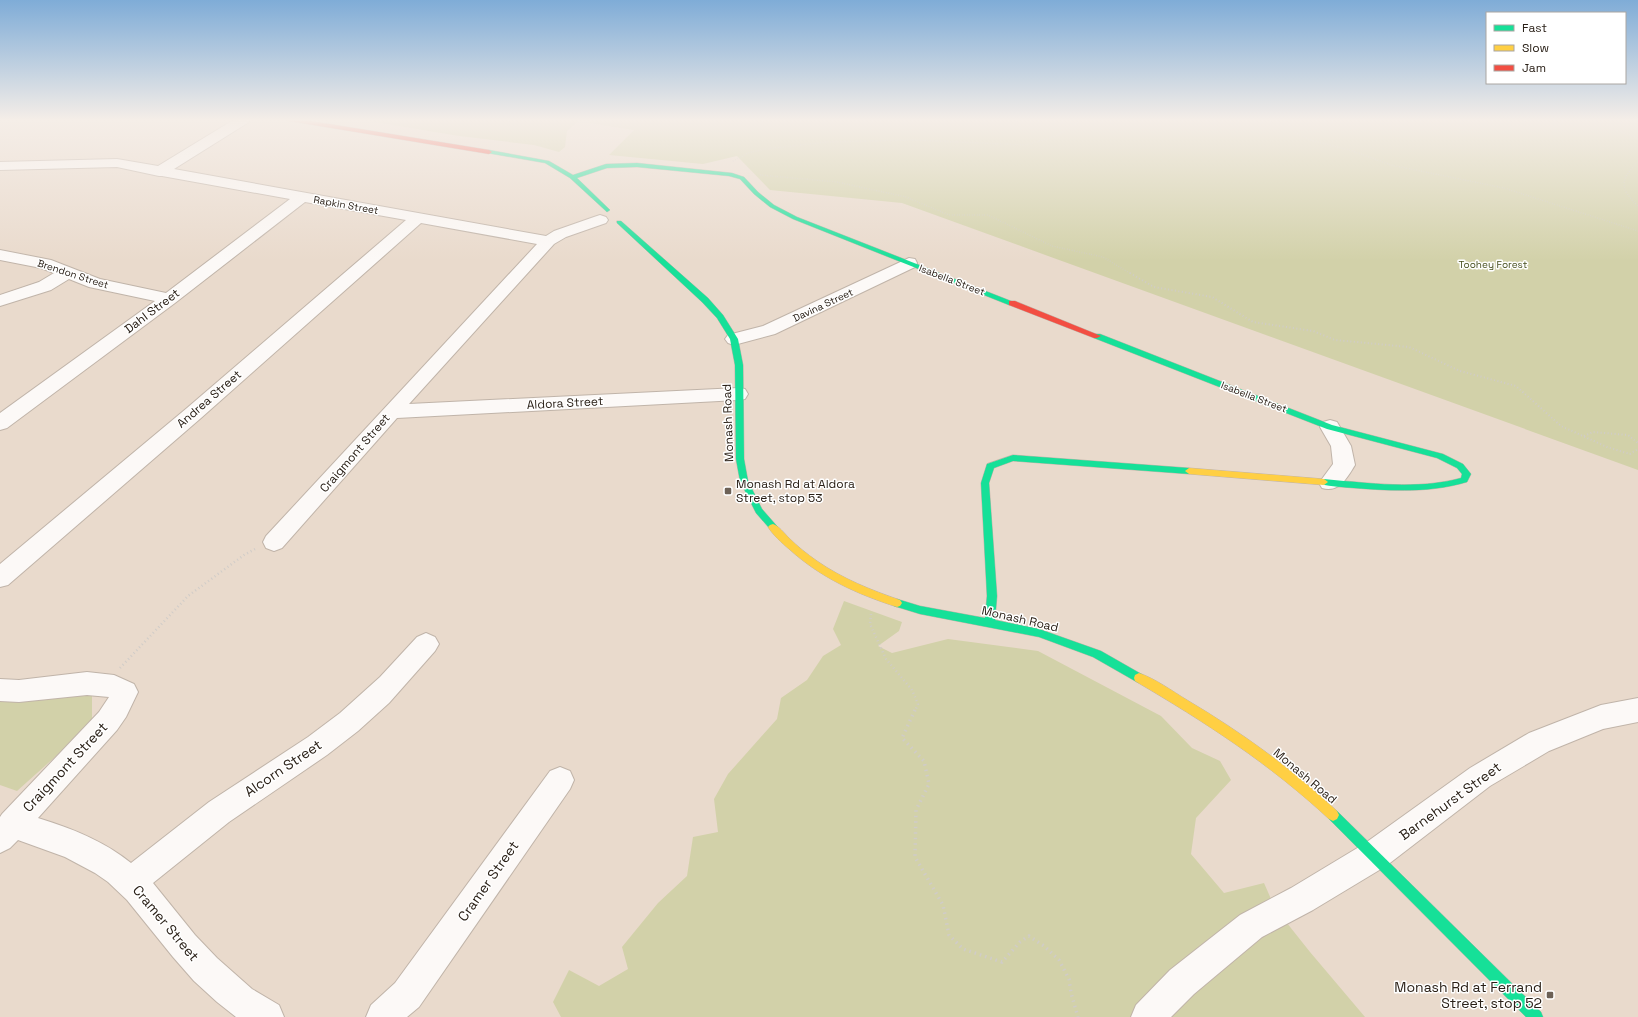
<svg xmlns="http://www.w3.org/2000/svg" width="1638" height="1017" viewBox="0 0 1638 1017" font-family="'Space Grotesk',sans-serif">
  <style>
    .green { fill: #d2d1a9 }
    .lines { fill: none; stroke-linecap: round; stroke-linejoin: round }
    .street-casing { stroke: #c0b4a9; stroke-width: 2 }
    .fast-casing { stroke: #c0b4a9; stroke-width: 1 }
    .slow-casing { stroke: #c0b4a9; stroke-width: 1 }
    .jam-casing { stroke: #c0b4a9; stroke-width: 1 }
    .path-far3 { stroke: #d0ccc8; stroke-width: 1.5; stroke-dasharray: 0.5 2; stroke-linecap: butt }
    .path-far2 { stroke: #d0ccc8; stroke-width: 2; stroke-dasharray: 1 2.5; stroke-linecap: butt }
    .path-far1 { stroke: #d0ccc8; stroke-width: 2.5; stroke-dasharray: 1 3; stroke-linecap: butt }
    .path { stroke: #d0ccc8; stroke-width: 3.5; stroke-dasharray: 1.5 4; stroke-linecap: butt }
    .street { fill: #fcf9f7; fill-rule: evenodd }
    .fast { fill: #16e098; fill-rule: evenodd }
    .slow { fill: #ffcf43; fill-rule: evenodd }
    .jam { fill: #f24e42; fill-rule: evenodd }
    .poi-dot { fill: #6d6156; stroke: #fff; stroke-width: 1.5 }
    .labels { text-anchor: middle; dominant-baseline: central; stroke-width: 3; stroke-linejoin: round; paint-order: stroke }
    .far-street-label { font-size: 10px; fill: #2a2017; stroke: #fff }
    .far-park-label { font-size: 10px; fill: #474f1d; stroke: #fff }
    .street-label { font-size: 12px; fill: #2a2017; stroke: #fff }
    .poi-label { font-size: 12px; fill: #2a2017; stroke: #fff; text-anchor: start }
    .near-street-label { font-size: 14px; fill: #2a2017; stroke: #fff }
    .near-poi-label { font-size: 14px; fill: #2a2017; stroke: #fff; text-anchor: end }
  </style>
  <rect width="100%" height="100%" fill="#e9dacc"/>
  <!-- green -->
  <g class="green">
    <polygon points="357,119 581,119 567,131 565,147 559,152 534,145 459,136"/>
    <polygon points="593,119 1638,119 1638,470 902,203 770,190 737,156 703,164 609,155 634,130 589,123"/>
    <polygon points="844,601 902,622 899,631 878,646 892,653 948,639 1038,651 1161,716 1192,748 1220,761 1231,780 1196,818 1191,854 1224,893 1264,883 1275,908 1310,952 1365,1017 561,1017 553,1002 569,970 599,986 628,969 622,947 658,903 687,876 693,837 718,832 714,799 728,774 777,719 781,698 807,680 823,656 841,645 833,629"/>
    <polygon points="92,695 92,720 56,756 17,791 0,785 0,702"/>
  </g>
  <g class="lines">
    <defs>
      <g id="street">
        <polygon points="235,119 251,119 249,122 174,169 546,236 554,231 594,217 600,215 606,217 608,220 606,223 566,237 554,244 409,404 738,388 745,389 748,394 745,399 738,400 397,418 282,548 274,551 266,548 263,542 266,536 537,244 421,223 201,418 8,585 0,587 0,564 187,408 406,220 305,202 175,303 7,428 0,430 0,413 155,301 89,287 69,279 51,290 0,306 0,295 39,282 54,273 41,268 0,260 0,250 51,260 100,279 166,293 290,199 162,176 159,176 117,167 0,170 0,162 117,159 158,166"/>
        <polygon points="909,258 915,259 917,263 915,267 775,334 734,345 728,343 725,339 728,335 763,326"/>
        <path d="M1330 420 1337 422 1351 446 1355 465C1347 478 1339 493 1322 488L1319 483 1333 464 1331 446 1320 427 1323 422Z"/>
        <path d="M426 633 435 637 439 644 435 651 389 703 358 731 327 755 229 822 153 883 195 935 217 958 252 989 279 1005 284 1017H236L217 1002 194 981 173 957 127 900 108 882 95 873 65 857 18 840 10 848 0 853V817L2 814 99 712 109 697 87 695 19 702 0 701V679L19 680 87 672 114 675 134 684 138 692 126 717 117 730 38 818C71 828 104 841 131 863L209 802 308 737 340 713 380 677 417 637Z"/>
        <polygon points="1638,698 1638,722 1603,729 1549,751 1490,786 1386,866 1313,910 1262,937 1194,994 1171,1017 1131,1017 1136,1005 1170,970 1240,915 1291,888 1364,844 1470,768 1529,733 1601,705"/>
        <polygon points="560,767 570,771 574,780 570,789 419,1007 407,1017 366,1017 371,1005 395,983 550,771"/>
      </g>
      <g id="fast">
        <polygon points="489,150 549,161 573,175 606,164 637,163 732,173 744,177 758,192 774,205 797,217 1016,303 1015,305 1009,305 793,219 770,207 754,194 740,179 729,176 637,167 607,168 577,178 609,209 610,210 607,212 570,178 545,163 487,153 487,151"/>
        <polygon points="617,221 621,221 708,298 723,315 738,339 743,365 744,459 748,481 762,509 776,525 778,527 776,529 770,529 756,513 740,481 736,459 735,365 730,339 717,318 702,302 617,223"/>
        <path d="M1094 334H1100L1332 425 1443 454 1463 464 1471 474 1467 482C1430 493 1393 491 1354 488 1344 487 1331 487 1321 484L1320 482 1321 480 1324 479C1369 483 1417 490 1461 478L1462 474 1457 468 1437 458 1327 429 1094 338Z"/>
        <polygon points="1013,455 1189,468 1193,471 1189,474 1013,461 994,468 989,483 997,596 995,620 1039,629 1101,651 1143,675 1144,678 1143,681 1139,683 1135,681 1093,657 1039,637 920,614 894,606 892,603 894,600 897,599 920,606 985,618 987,596 981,483 987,464"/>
        <polygon points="1333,809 1337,811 1541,1012 1543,1017 1526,1017 1329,819 1327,815 1329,811"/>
      </g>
      <g id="slow">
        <polygon points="1189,468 1324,479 1328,482 1324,485 1189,474 1185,471"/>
        <path d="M773 524C779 526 784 533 789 538 797 546 807 554 817 561 843 579 871 590 900 600L902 603 900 606 897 607C857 594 821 578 789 549 782 543 773 535 768 527L770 525Z"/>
        <path d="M1139 673C1156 679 1172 691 1187 700 1241 732 1291 768 1337 811L1339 815 1337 819 1333 821 1329 819C1270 764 1205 722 1135 681L1134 678 1135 675Z"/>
      </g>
      <g id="jam">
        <polygon points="286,119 299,119 489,150 492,152 489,154 289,121"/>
        <polygon points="1009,301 1015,301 1101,336 1097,338 1094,338 1009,305"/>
      </g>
    </defs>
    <!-- street casing -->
    <use href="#street" class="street-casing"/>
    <!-- fast casing -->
    <use href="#fast" class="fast-casing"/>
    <!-- slow casing -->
    <use href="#slow" class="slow-casing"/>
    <!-- jam casing -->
    <use href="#jam" class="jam-casing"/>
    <!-- path-far3 -->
    <g class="path-far3">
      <polyline points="1284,119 1294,132 1313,141 1350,150 1391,165 1504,188 1638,231"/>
      <polyline points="1598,119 1618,130 1638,138"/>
      <polyline points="733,161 748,153 765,149 828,142 913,140 1026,145 1056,136 1082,119"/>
      <path d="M1638 162C1619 180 1620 189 1638 206"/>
      <polyline points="760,175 837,182 906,197 949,215 988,215 1052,246 1103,257 1131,274"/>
    </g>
    <!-- path-far2 -->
    <g class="path-far2">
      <polyline points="1130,273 1154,287 1212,297 1253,322 1313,331 1335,340 1409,347 1460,371 1516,386 1561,426 1607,447 1630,454 1638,449"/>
      <polyline points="1584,436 1593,432 1628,435 1638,443"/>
    </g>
    <!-- path-far1 -->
    <g class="path-far1">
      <polyline points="871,614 870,624 886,659 912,690 918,704 915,711"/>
      <polyline points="120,668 188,596 244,555 257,548"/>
    </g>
    <!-- path -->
    <polyline class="path" points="915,710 902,738 924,761 929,784 916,810 915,857 943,905 949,935 963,949 1002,962 1020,942 1029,936 1044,946 1059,960 1069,979 1071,993 1078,1017"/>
    <!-- street -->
    <use href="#street" class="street"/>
    <!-- fast -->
    <use href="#fast" class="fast"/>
    <!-- slow -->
    <use href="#slow" class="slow"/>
    <!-- jam -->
    <use href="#jam" class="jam"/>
  </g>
  <!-- sky -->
  <linearGradient id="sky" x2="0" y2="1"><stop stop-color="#7facd7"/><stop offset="0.46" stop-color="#f5eee8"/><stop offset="1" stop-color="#f5eee8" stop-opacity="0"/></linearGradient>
  <rect width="1638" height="261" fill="url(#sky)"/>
  <!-- markers -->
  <g class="poi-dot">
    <rect x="724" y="487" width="8" height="8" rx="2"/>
    <rect x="1546" y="991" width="8" height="8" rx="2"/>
  </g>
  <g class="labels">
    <!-- far-street labels -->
    <g class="far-street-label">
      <text transform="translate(346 205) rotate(10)">Rapkin Street</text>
      <text transform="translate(73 274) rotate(18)">Brendon Street</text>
      <text transform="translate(952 280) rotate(21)">Isabella Street</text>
      <text transform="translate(823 305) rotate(-25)">Davina Street</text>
      <text transform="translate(1254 397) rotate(21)">Isabella Street</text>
    </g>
    <!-- far-park labels -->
    <g class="far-park-label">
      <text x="1493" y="264">Toohey Forest</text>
    </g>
    <!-- street labels -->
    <g class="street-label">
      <text transform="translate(152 311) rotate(-37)">Dahl Street</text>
      <text transform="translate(209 399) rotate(-41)">Andrea Street</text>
      <text transform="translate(565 403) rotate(-3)">Aldora Street</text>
      <text transform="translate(728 423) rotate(-92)">Monash Road</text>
      <text transform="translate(355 453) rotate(-49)">Craigmont Street</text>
      <text transform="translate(1020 619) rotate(13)">Monash Road</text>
      <text transform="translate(1305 776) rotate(40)">Monash Road</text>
    </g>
    <!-- poi labels -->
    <g class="poi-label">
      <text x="736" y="484">Monash Rd at Aldora<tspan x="736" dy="14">Street, stop 53</tspan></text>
    </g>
    <!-- near-street labels -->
    <g class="near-street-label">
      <text transform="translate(65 767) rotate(-47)">Craigmont Street</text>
      <text transform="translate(283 768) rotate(-34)">Alcorn Street</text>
      <text transform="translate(1450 801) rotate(-36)">Barnehurst Street</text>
      <text transform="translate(488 881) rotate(-55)">Cramer Street</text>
      <text transform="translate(166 923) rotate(50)">Cramer Street</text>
    </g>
    <!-- near-poi labels -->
    <g class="near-poi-label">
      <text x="1542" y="987">Monash Rd at Ferrand<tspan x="1542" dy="16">Street, stop 52</tspan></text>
    </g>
  </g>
  <!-- legend -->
  <rect x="1486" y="12" width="140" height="72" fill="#ffffff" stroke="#aaa6a2"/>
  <rect x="1494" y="25" width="20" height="6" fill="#16e098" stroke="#aaa6a2"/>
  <text x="1522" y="32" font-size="12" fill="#2a2017">Fast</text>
  <rect x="1494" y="45" width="20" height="6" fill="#ffcf43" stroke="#aaa6a2"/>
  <text x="1522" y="52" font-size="12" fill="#2a2017">Slow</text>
  <rect x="1494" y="65" width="20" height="6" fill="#f24e42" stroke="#aaa6a2"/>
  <text x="1522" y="72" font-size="12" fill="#2a2017">Jam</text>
</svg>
